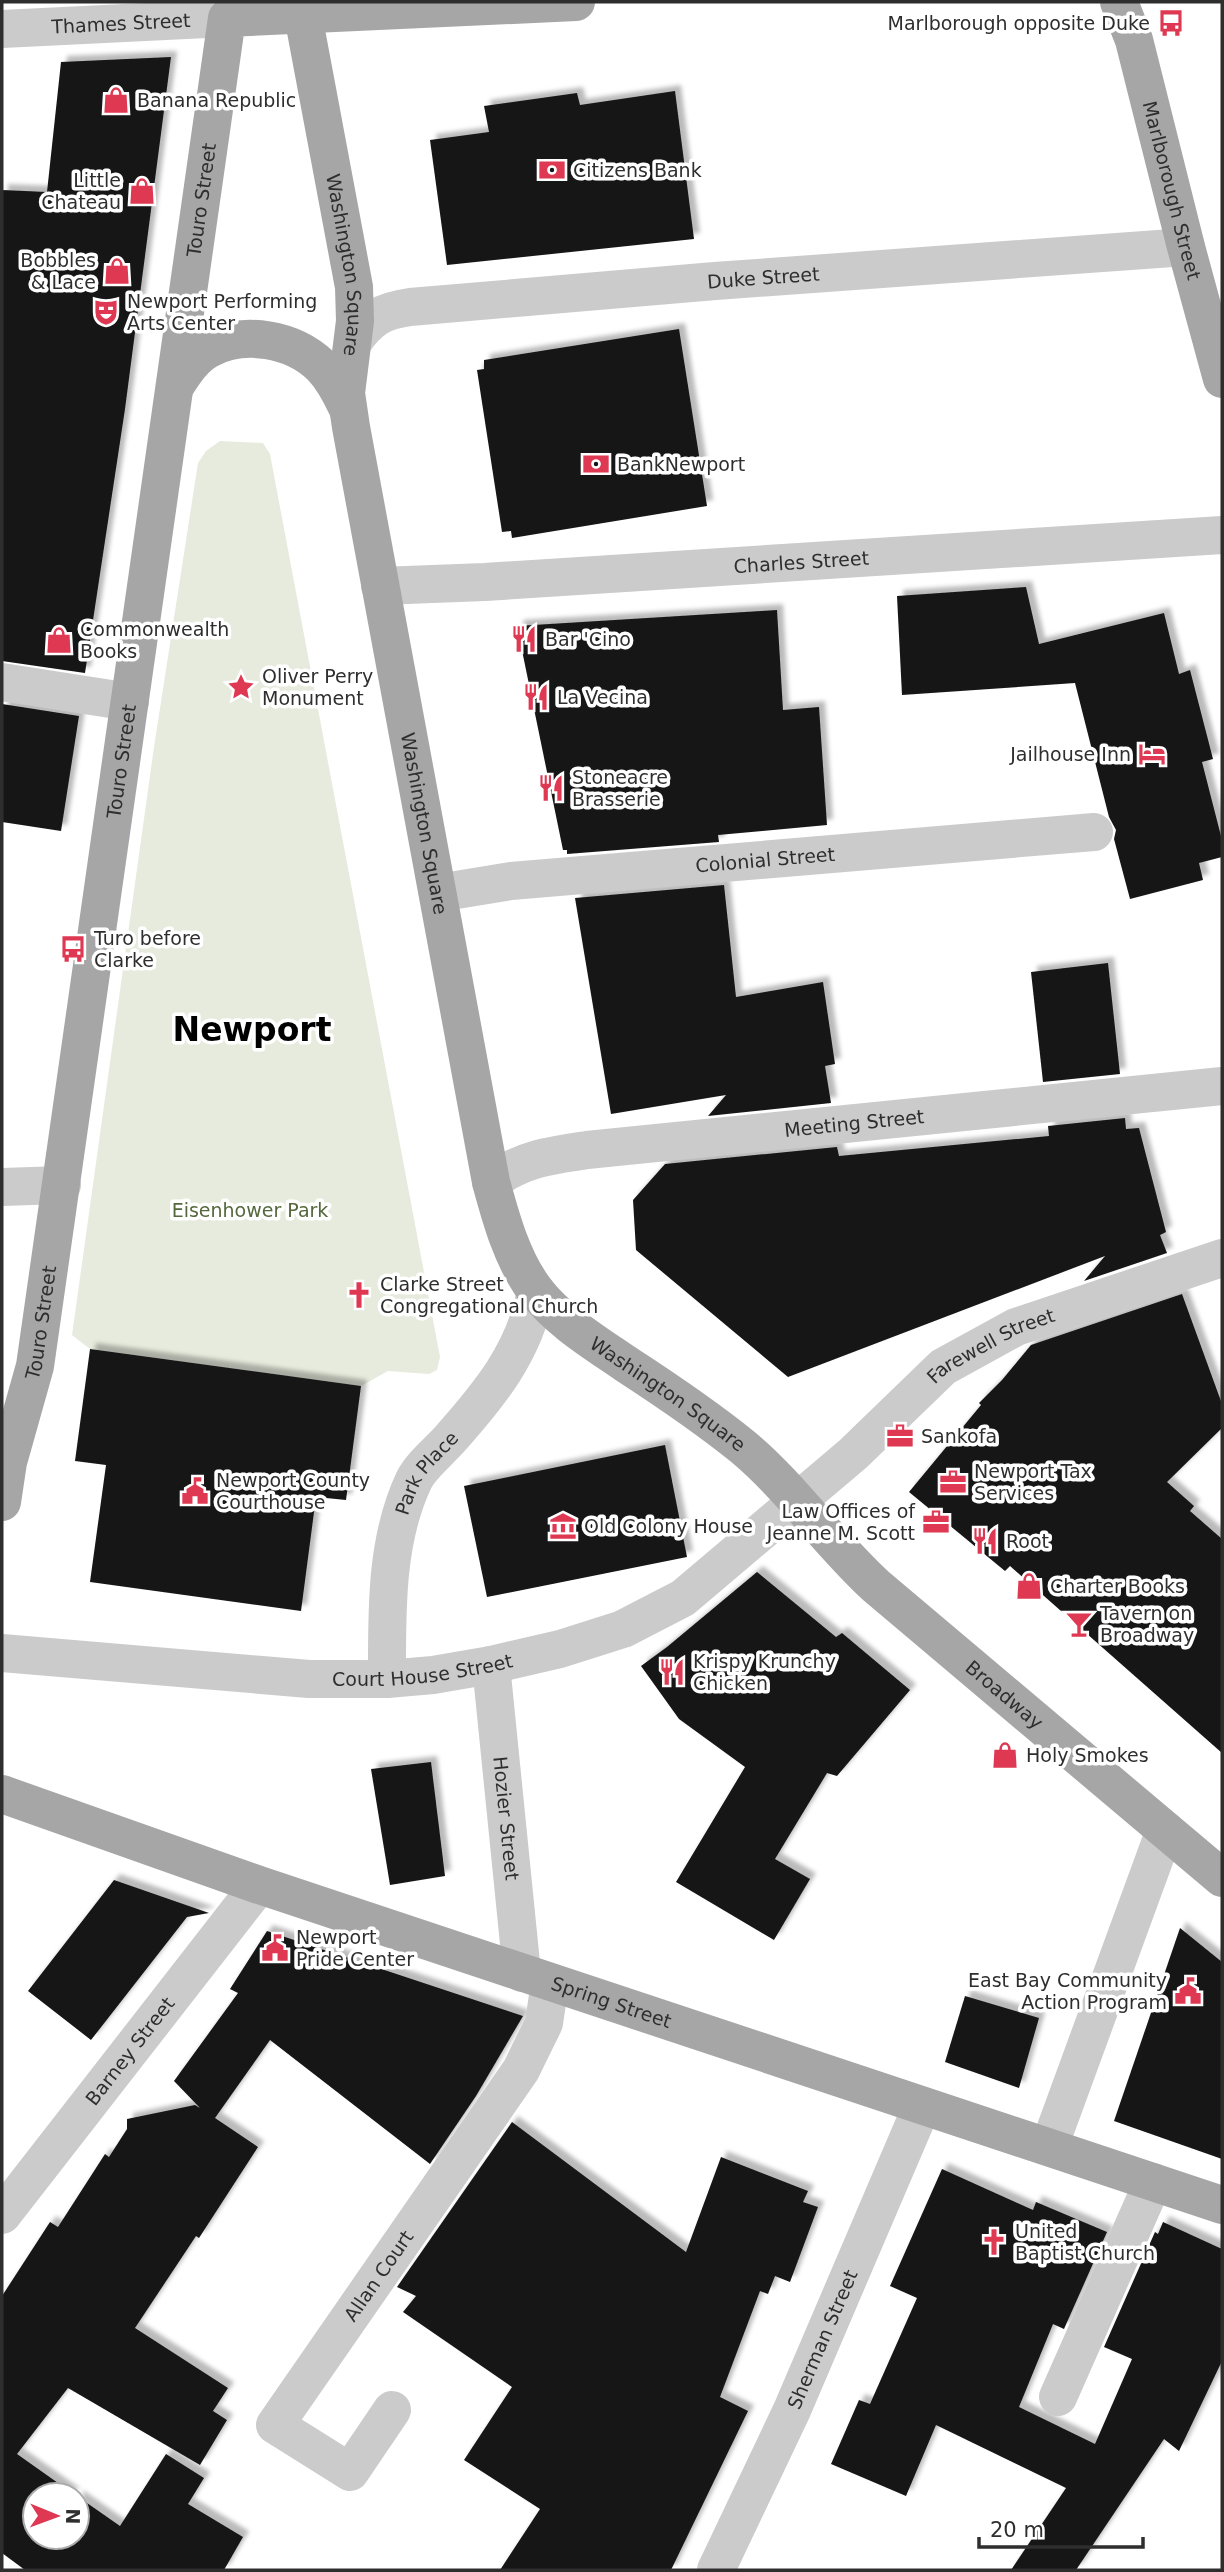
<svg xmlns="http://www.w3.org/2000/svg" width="1224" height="2572" viewBox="0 0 1224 2572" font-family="'DejaVu Sans',sans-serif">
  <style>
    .green { fill: #e6ebdd }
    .building { fill: #151515; filter: url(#shadow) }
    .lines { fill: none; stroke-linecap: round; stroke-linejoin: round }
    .minor { stroke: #cbcbcb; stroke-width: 38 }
    .major { stroke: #a6a6a6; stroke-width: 38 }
    .labels { text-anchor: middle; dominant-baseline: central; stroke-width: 7; stroke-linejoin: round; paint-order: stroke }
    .poi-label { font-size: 19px; fill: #2e2e2e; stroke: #fff; text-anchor: start }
    .street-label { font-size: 19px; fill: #2e2e2e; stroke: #fff }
    .park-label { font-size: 19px; fill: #55683d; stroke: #fff }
    .town-label { font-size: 33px; font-weight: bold; fill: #000; stroke: #fff }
  </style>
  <defs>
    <filter id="shadow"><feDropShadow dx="6" dy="-6" stdDeviation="2" flood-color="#0004"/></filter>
  </defs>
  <rect width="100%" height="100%" fill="#fff"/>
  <!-- green -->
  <polygon class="green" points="220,441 263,443 270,454 440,1357 437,1370 429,1374 388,1371 361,1386 90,1349 72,1335 154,747 198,463 206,451"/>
  <!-- building -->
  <g class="building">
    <polygon points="171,57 125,409 85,673 2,661 2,190 47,192 61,62"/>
    <polygon points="675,91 694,239 447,265 430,140 489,132 484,106 577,93 580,105"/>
    <polygon points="679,329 707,506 512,538 511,531 502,532 477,370 484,369 484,360"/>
    <polygon points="1026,587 1039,644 1164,613 1179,674 1190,670 1213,759 1202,762 1222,840 1222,857 1199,863 1203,880 1130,899 1114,839 1116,830 1109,817 1075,683 902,695 897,596"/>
    <polygon points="777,610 783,710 819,707 827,825 718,835 719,842 567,854 567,850 563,850 517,626"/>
    <polygon points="2,704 79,716 61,831 2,822"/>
    <polygon points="724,885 736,997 823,982 835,1064 825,1066 831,1103 708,1116 726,1095 611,1114 575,898"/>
    <polygon points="1108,963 1120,1074 1043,1082 1031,972"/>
    <polygon points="1125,1118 1126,1129 1139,1128 1166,1232 1160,1235 1167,1253 1084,1281 1105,1256 788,1377 636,1250 633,1200 665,1164 837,1147 839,1156 1049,1136 1048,1126"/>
    <polygon points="1182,1294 1222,1404 1222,1428 1167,1482 1194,1506 1190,1511 1222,1539 1222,1753 1010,1566 1005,1571 909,1492 981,1405 979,1403 1002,1380 1031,1345"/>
    <polygon points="90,1349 361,1386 346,1500 316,1497 301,1611 90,1582 106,1465 75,1461"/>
    <polygon points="665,1445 687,1557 487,1597 464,1486"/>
    <polygon points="757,1572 836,1637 842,1633 910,1690 837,1776 827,1773 775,1859 810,1879 774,1940 676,1882 745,1767 679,1719 641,1666 667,1647"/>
    <polygon points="431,1762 445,1876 390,1885 371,1769"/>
    <polygon points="114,1880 209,1913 187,1917 91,2040 28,1991"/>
    <polygon points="1180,1928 1222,1962 1222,2159 1114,2121"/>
    <polygon points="267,1931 523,2016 476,2096 430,2164 270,2040 215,2118 258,2147 199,2238 196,2236 135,2328 228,2388 213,2411 227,2420 200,2465 68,2388 17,2454 75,2495 35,2495 35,2537 77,2537 77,2496 120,2526 166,2454 204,2478 188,2504 243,2537 224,2570 25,2570 2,2553 2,2296 50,2222 58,2227 105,2154 109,2157 127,2129 127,2119 195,2105 200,2108 174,2081 238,1993 230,1989"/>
    <polygon points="965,1996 1039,2018 1019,2088 945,2062"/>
    <polygon points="512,2122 686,2252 721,2157 808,2191 803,2202 818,2207 790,2282 775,2276 768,2294 760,2291 720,2397 748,2411 671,2570 500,2570 540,2509 464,2460 512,2387 403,2312 416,2296 397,2287"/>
    <polygon points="942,2169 1033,2210 1036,2202 1107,2232 1064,2329 1053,2324 1019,2407 1095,2444 1132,2359 1104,2347 1155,2232 1158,2234 1163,2222 1222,2249 1222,2361 1179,2451 1164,2439 1076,2570 1011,2570 1066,2488 936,2425 906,2496 831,2464 859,2400 870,2404 917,2298 890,2286"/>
  </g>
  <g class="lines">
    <!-- minor -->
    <g class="minor">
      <path id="s1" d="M2 29 227 18"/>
      <path id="s2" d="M353 342C370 318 382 311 410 307L715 281 1186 247"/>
      <path id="s3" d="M380 586 485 582 1222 535"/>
      <polyline points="2,682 130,702"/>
      <path id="s4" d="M438 893 511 881 1094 832"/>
      <path id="s5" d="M491 1182C521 1159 552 1155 587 1150L1222 1086"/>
      <polyline points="2,1187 62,1185"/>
      <path id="s6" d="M2 1653 309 1679H387L433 1675 491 1665 560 1649 623 1629 683 1598 853 1454 943 1367 1016 1327 1222 1258"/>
      <path id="s7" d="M491 1665 522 1973"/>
      <path id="s8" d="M387 1679C387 1613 385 1541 414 1480 421 1466 438 1452 449 1440 489 1395 525 1352 536 1291"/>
      <polyline points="1049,2147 1165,1830"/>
      <path id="s9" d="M2 2215 259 1885"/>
      <polyline points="1058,2397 1153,2182"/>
      <path id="s10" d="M392 2410 350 2472 275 2425 521 2070 544 2023 550 1982"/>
      <path id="s11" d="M716 2570 792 2410 922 2106"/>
    </g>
    <!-- major -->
    <g class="major">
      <path id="s12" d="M1119 2 1134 40 1186 247 1222 379"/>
      <path id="s13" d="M303 15 354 287 355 321 346 393 351 427 491 1182C501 1219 512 1259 535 1290 559 1321 594 1342 626 1364 666 1390 706 1417 743 1447 792 1488 828 1542 876 1586L1222 1878"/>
      <path d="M176 385C185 371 194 357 209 349 244 330 293 339 321 366 333 378 340 392 347 407"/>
      <path id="s14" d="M2 1502 8 1462 35 1366 227 18 576 2"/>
      <path id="s15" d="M2 1794 259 1885 1222 2205"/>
    </g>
  </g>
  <!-- icons -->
  <defs>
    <symbol id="bus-bare" viewBox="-9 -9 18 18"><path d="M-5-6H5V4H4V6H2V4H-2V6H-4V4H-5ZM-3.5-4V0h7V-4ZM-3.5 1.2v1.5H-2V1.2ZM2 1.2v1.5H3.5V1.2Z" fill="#de3852" stroke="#fff" stroke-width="2.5" paint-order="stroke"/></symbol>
    <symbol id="shop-bare" viewBox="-9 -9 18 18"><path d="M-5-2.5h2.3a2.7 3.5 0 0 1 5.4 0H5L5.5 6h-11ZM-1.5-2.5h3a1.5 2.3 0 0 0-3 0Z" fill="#de3852" stroke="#fff" stroke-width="2.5" paint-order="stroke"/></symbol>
    <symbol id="bank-bare" viewBox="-9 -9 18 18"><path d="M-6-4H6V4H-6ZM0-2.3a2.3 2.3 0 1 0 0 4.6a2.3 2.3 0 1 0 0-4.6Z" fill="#de3852" stroke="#fff" stroke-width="2.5" paint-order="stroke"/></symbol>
    <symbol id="theatre-bare" viewBox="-9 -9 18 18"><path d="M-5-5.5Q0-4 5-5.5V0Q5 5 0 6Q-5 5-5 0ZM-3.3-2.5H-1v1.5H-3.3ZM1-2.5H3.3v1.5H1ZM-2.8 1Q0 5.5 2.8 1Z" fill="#de3852" stroke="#fff" stroke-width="2.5" paint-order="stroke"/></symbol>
    <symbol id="restaurant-bare" viewBox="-9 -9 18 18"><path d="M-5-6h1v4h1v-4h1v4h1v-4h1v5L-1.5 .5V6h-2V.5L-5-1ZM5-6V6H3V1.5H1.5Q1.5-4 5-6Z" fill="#de3852" stroke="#fff" stroke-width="2.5" paint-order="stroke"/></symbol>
    <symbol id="sight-bare" viewBox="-9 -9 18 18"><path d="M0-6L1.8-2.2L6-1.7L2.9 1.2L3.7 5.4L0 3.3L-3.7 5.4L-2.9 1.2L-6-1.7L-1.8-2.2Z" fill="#de3852" stroke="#fff" stroke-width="2.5" paint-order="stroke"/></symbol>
    <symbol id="hotel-bare" viewBox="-9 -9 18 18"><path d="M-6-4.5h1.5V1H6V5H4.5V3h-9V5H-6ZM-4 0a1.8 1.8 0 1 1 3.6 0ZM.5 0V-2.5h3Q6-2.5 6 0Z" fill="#de3852" stroke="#fff" stroke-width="2.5" paint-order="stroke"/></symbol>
    <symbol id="church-bare" viewBox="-9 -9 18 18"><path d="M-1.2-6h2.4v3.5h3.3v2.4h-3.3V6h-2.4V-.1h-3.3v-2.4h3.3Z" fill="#de3852" stroke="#fff" stroke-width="2.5" paint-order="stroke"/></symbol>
    <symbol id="office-bare" viewBox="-9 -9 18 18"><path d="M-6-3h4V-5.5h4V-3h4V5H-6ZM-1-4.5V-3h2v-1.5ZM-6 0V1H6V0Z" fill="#de3852" stroke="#fff" stroke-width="2.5" paint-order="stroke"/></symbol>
    <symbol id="civic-bare" viewBox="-9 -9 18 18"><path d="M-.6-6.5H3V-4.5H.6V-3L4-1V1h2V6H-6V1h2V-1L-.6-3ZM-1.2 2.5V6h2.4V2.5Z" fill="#de3852" stroke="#fff" stroke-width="2.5" paint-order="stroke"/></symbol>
    <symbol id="museum-bare" viewBox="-9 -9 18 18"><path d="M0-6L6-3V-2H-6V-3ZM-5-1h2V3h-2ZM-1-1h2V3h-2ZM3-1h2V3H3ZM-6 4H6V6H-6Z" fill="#de3852" stroke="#fff" stroke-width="2.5" paint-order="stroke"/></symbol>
    <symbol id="bar-bare" viewBox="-9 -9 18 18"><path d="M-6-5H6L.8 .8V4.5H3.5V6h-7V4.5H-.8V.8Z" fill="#de3852" stroke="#fff" stroke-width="2.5" paint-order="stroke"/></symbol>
  </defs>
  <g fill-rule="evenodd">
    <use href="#bus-bare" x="1152" y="4" width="38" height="38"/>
    <use href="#shop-bare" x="97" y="81" width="38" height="38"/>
    <use href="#bank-bare" x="533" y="151" width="38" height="38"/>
    <use href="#shop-bare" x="123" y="172" width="38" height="38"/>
    <use href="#shop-bare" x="98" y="252" width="38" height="38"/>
    <use href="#theatre-bare" x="87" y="293" width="38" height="38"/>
    <use href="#bank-bare" x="577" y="445" width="38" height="38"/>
    <use href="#restaurant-bare" x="505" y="620" width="38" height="38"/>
    <use href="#shop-bare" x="40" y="621" width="38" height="38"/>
    <use href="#sight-bare" x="222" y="668" width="38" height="38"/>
    <use href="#restaurant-bare" x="517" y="678" width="38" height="38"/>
    <use href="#hotel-bare" x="1133" y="735" width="38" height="38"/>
    <use href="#restaurant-bare" x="532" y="769" width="38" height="38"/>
    <use href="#bus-bare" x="54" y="930" width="38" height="38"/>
    <use href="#church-bare" x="340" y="1276" width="38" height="38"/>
    <use href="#office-bare" x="881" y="1417" width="38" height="38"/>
    <use href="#office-bare" x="934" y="1463" width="38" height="38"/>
    <use href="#civic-bare" x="176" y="1472" width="38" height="38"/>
    <use href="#office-bare" x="917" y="1503" width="38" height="38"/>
    <use href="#museum-bare" x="544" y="1507" width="38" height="38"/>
    <use href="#restaurant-bare" x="966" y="1522" width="38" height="38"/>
    <use href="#shop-bare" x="1010" y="1567" width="38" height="38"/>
    <use href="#bar-bare" x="1060" y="1605" width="38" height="38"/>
    <use href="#restaurant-bare" x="653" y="1653" width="38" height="38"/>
    <use href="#shop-bare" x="986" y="1736" width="38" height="38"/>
    <use href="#civic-bare" x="256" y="1929" width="38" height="38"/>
    <use href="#civic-bare" x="1169" y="1972" width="38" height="38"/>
    <use href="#church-bare" x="975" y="2223" width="38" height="38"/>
  </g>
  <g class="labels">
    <!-- poi labels -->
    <g class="poi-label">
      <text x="1150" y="23" text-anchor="end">Marlborough opposite Duke</text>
      <text x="137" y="100">Banana Republic</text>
      <text x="573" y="170">Citizens Bank</text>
      <text x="121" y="180" text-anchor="end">Little<tspan x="121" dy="22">Chateau</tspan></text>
      <text x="96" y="260" text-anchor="end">Bobbles<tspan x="96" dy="22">&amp; Lace</tspan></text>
      <text x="127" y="301">Newport Performing<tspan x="127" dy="22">Arts Center</tspan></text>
      <text x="617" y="464">BankNewport</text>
      <text x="80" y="629">Commonwealth<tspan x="80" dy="22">Books</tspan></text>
      <text x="545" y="639">Bar 'Cino</text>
      <text x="262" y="676">Oliver Perry<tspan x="262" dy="22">Monument</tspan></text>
      <text x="557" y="697">La Vecina</text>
      <text x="1131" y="754" text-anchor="end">Jailhouse Inn</text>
      <text x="572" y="777">Stoneacre<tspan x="572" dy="22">Brasserie</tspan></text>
      <text x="94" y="938">Turo before<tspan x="94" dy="22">Clarke</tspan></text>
      <text x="380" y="1284">Clarke Street<tspan x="380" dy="22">Congregational Church</tspan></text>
      <text x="921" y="1436">Sankofa</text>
      <text x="974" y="1471">Newport Tax<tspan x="974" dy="22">Services</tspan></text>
      <text x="216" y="1480">Newport County<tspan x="216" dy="22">Courthouse</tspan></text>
      <text x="915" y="1511" text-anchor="end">Law Offices of<tspan x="915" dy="22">Jeanne M. Scott</tspan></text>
      <text x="584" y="1526">Old Colony House</text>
      <text x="1006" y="1541">Root</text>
      <text x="1050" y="1586">Charter Books</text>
      <text x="1100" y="1613">Tavern on<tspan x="1100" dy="22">Broadway</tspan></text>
      <text x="693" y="1661">Krispy Krunchy<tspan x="693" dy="22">Chicken</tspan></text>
      <text x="1026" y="1755">Holy Smokes</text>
      <text x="296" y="1937">Newport<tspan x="296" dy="22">Pride Center</tspan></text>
      <text x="1167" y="1980" text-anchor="end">East Bay Community<tspan x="1167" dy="22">Action Program</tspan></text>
      <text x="1015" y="2231">United<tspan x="1015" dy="22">Baptist Church</tspan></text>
    </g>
    <!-- street labels -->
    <g class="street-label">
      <text stroke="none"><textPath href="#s1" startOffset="119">Thames Street</textPath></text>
      <text stroke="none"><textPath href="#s12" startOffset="196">Marlborough Street</textPath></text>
      <text stroke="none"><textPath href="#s14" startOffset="1318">Touro Street</textPath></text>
      <text stroke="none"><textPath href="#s13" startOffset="254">Washington Square</textPath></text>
      <text stroke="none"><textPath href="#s2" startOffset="424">Duke Street</textPath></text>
      <text stroke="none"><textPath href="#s3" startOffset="422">Charles Street</textPath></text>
      <text stroke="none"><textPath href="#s14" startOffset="751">Touro Street</textPath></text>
      <text stroke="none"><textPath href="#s13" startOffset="821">Washington Square</textPath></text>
      <text stroke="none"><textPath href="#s4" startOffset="329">Colonial Street</textPath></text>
      <text stroke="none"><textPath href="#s5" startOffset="371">Meeting Street</textPath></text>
      <text stroke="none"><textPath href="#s14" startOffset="184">Touro Street</textPath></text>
      <text stroke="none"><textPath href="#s6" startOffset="1096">Farewell Street</textPath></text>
      <text stroke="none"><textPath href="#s13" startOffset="1472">Washington Square</textPath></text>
      <text stroke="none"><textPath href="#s8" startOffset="215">Park Place</textPath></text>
      <text stroke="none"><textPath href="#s6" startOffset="422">Court House Street</textPath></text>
      <text stroke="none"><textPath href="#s13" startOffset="1925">Broadway</textPath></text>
      <text stroke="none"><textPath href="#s7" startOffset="154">Hozier Street</textPath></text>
      <text stroke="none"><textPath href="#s15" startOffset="644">Spring Street</textPath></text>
      <text stroke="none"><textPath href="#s9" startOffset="208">Barney Street</textPath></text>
      <text stroke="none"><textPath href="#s10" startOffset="345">Allan Court</textPath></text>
      <text stroke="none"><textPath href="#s11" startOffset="254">Sherman Street</textPath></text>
    </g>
    <!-- park labels -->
    <g class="park-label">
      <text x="250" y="1210">Eisenhower Park</text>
    </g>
    <!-- town labels -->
    <g class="town-label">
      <text x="252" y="1029">Newport</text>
    </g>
  </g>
  <!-- border -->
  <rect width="1224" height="2572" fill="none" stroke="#2e2e2e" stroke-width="7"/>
  <!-- north arrow -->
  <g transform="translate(56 2516) rotate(91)"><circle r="33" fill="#ffffff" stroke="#ababab" stroke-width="2"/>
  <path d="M0-5L12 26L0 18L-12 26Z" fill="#de3852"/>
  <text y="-10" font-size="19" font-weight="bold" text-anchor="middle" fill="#2e2e2e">N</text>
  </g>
  <!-- scale -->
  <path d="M979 2537v10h164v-10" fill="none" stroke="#2e2e2e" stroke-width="3.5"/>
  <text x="990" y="2537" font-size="21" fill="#2e2e2e" stroke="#ffffff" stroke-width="5" paint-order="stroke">20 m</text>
</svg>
